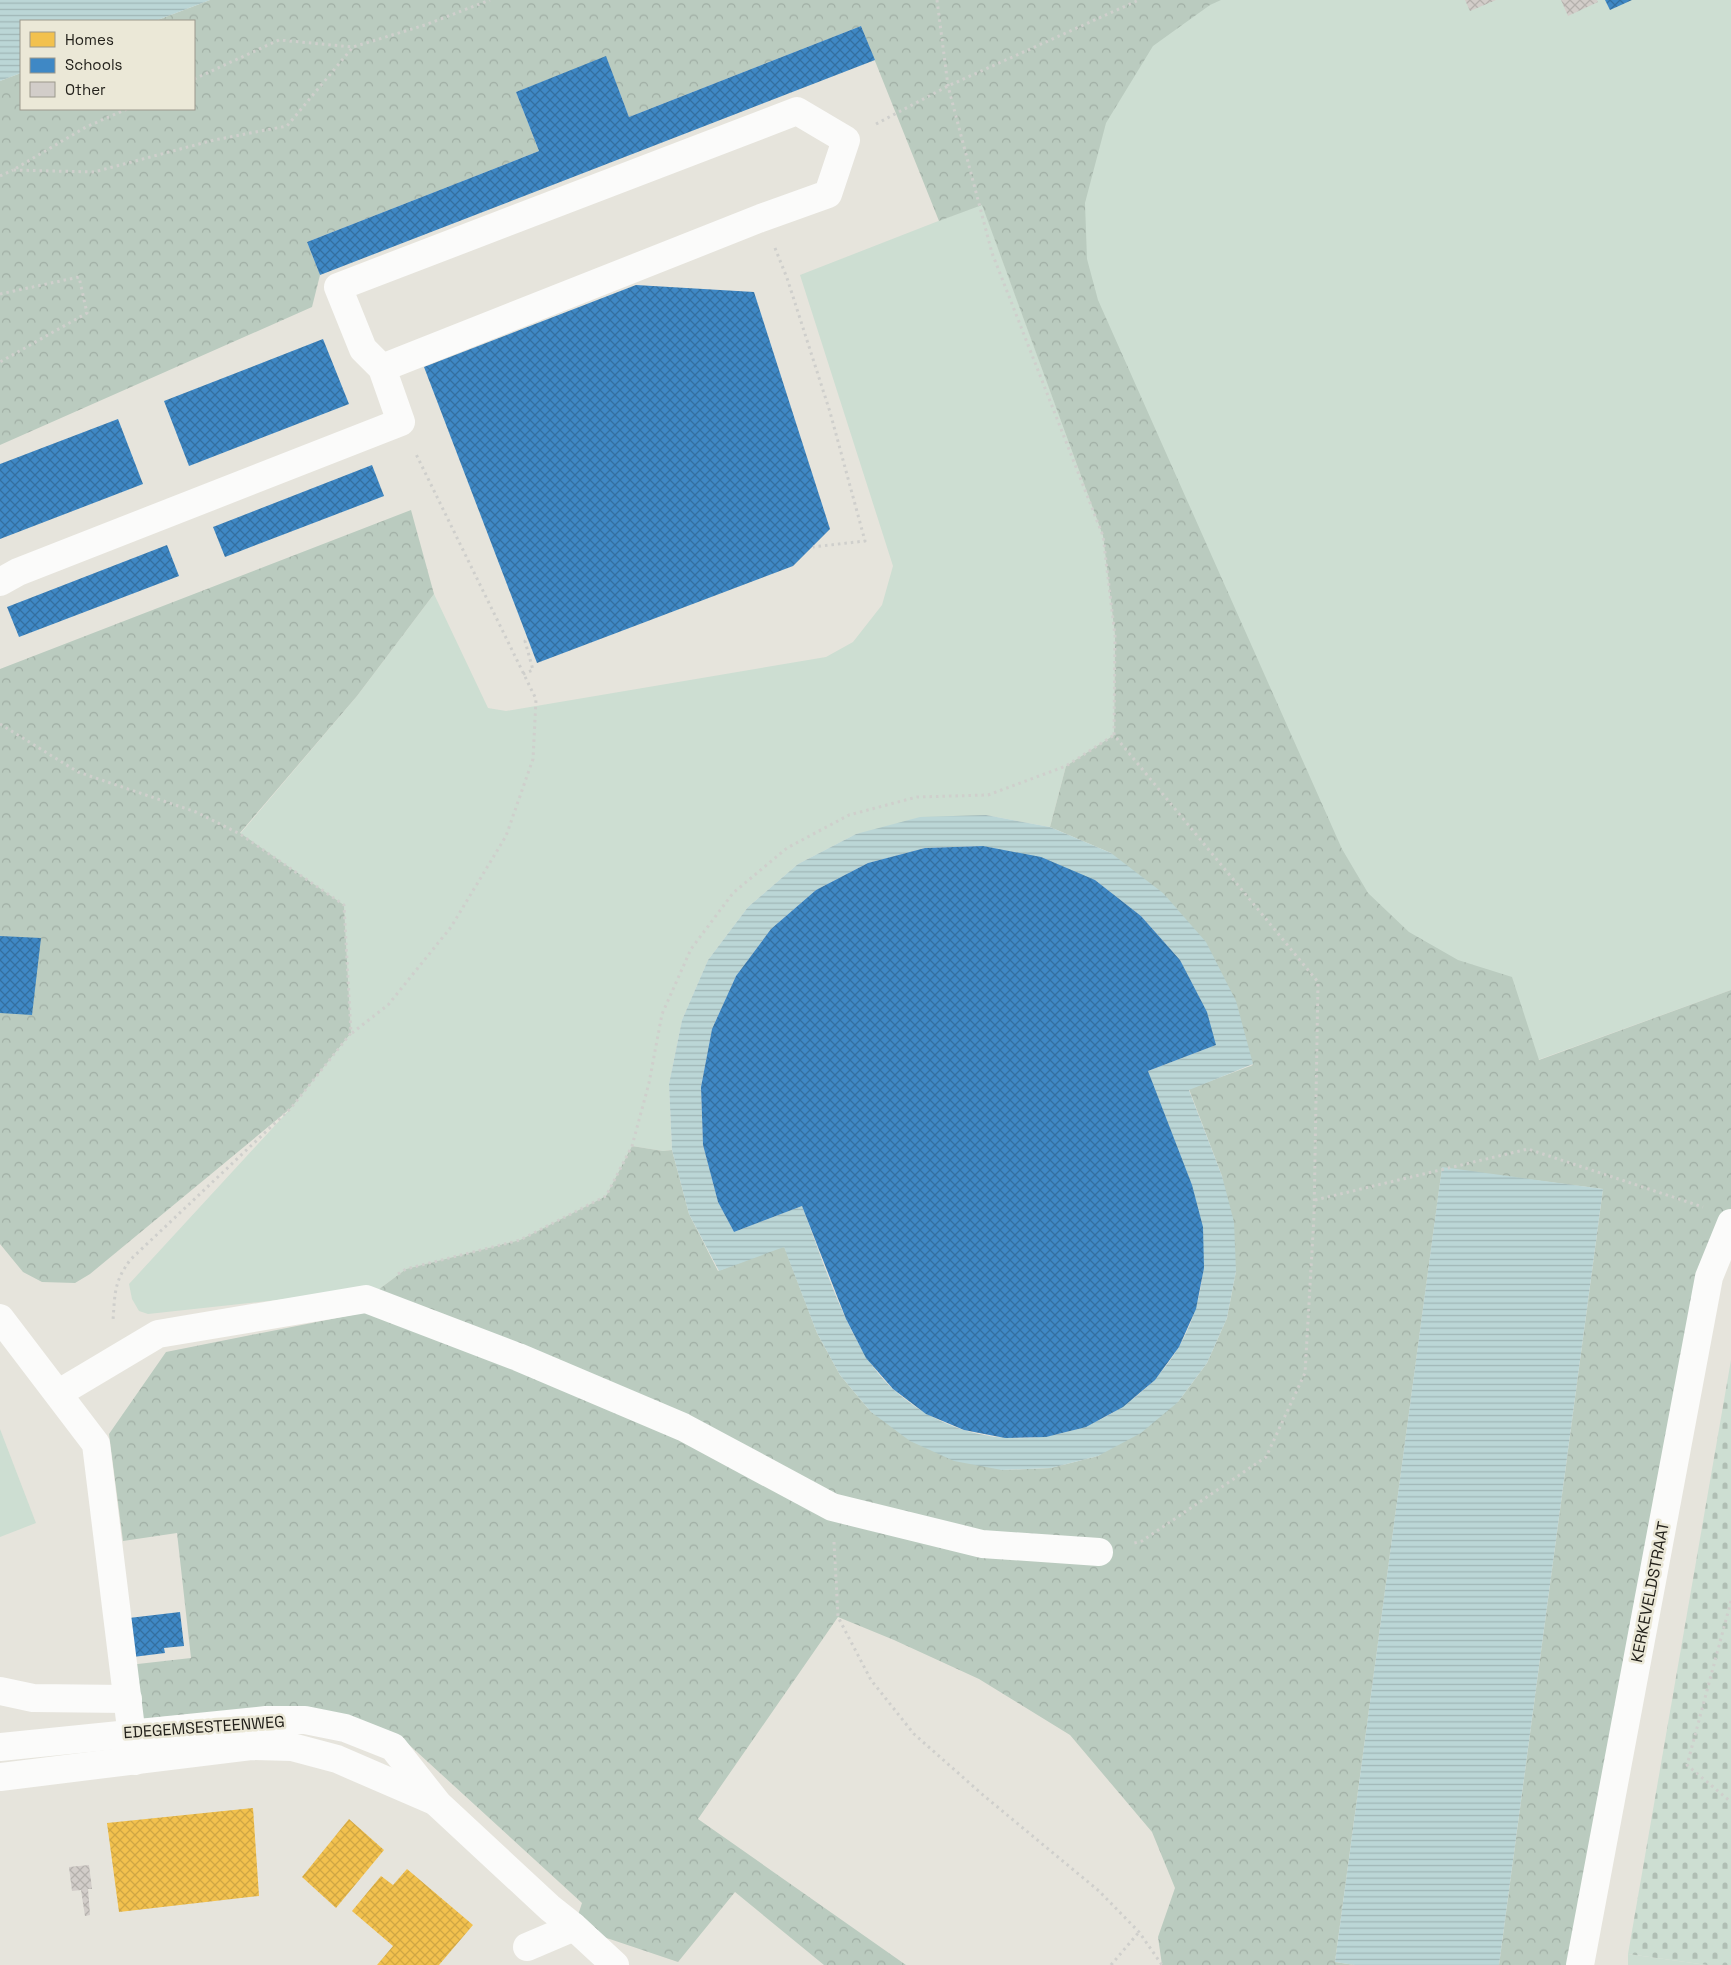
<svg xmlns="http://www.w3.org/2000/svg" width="1731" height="1965" viewBox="0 0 1731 1965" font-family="'Space Grotesk',sans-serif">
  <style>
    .grass { fill: #cdded2 }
    .forest { fill: url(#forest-crowns) }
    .cemetery { fill: url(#cemetery-stones) }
    .water { fill: url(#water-rules); fill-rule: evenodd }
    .homes { fill: url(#homes-cross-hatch) }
    .schools { fill: url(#schools-cross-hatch) }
    .building { fill: url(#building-cross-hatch) }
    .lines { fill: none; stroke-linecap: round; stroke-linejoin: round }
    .path { stroke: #cfcfcc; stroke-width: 3; stroke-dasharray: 2.5 4; stroke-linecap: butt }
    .minor { stroke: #fbfbfa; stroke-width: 28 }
    .labels { text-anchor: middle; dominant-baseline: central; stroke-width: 5; stroke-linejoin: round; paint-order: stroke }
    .street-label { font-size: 16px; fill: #23211b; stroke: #ebe8d7 }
  </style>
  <defs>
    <pattern id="forest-crowns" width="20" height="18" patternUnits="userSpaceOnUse" patternTransform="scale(1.25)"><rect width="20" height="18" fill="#bacbbf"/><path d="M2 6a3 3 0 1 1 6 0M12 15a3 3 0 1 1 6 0" fill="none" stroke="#a0aea4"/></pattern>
    <pattern id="cemetery-stones" width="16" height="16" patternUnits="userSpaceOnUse" patternTransform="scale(1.25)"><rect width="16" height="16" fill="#cdded2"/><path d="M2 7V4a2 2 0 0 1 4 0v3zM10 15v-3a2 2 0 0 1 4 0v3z" fill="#b0beb4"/></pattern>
    <pattern id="water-rules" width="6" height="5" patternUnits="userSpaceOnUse" patternTransform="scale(1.25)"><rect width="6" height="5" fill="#bbd6d6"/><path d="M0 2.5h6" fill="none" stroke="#a0b7b7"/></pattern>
    <pattern id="homes-cross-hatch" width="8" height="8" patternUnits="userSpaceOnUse" patternTransform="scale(1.25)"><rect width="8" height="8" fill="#f2c14e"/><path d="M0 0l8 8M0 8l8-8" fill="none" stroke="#cfa644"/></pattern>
    <pattern id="schools-cross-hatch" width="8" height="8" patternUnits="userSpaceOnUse" patternTransform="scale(1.25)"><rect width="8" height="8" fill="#3f88c5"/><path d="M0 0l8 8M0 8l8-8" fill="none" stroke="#346f9f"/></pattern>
    <pattern id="building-cross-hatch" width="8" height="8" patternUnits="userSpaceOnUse" patternTransform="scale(1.25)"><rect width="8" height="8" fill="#d2cdc9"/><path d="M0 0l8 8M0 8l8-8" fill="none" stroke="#b4b0ac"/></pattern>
  </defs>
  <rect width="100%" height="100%" fill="#e6e4dc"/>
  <!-- grass -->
  <g class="grass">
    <polygon points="1195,0 1731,0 1731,990 1386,1115 1033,128"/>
    <polygon points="982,204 1103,536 1115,636 1114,735 1066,766 1050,827 986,815 856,834 798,864 748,907 708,960 682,1020 669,1084 672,1150 663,1151 632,1146 606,1196 520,1240 406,1269 366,1299 342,1293 148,1314 139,1311 132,1299 129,1284 291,1108 351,1033 344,905 240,834 357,696 434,594 488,708 506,711 826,657 853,642 882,605 893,566 800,275"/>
    <polygon points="0,1429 36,1523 0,1537"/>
    <polygon points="1628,1954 1707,1965 1628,1965"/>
  </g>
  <!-- forest -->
  <g class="forest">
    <polygon points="210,0 1221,0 1210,5 1153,46 1106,123 1085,203 1087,259 1098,300 1342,849 1368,893 1409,932 1458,960 1512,977 1539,1060 1731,990 1731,1223 1580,1965 1499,1965 1603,1189 1442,1168 1335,1962 1355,1965 1162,1965 1158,1937 1175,1888 1152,1832 1070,1735 979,1679 894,1640 838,1617 698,1819 906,1965 824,1965 735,1892 678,1962 574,1927 582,1903 405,1741 270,1707 119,1721 111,1667 191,1658 177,1533 123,1541 109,1434 166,1352 352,1315 366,1299 406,1269 520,1240 606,1196 632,1146 663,1151 672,1150 689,1214 718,1271 784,1246 817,1333 840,1375 871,1412 1002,1470 1051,1468 1098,1456 1178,1402 1207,1363 1227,1318 1236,1271 1222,1176 1189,1089 1253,1065 1111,853 1050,827 1066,766 1114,735 1115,636 1103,536 982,205 939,221 861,26 629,117 606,57 516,92 539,151 307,242 320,275 312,307 0,445 0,81 21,73 21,109 194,109 194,21 155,21"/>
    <polygon points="411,510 434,594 357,696 240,833 344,905 351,1033 291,1108 90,1274 75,1283 42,1282 23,1272 0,1244 0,669"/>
  </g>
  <!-- cemetery -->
  <polygon class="cemetery" points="1731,1360 1731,1965 1707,1965 1628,1954"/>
  <!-- water -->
  <g class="water">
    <polygon points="0,0 210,0 155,21 21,21 21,73 0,81"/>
    <path d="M986 815 1050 827 1111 853 1163 893 1206 942 1236 1001 1253 1064 1189 1090 1222 1176 1234 1222 1236 1271 1227 1318 1207 1363 1178 1402 1141 1433 1098 1456 1051 1468 1002 1470 954 1461 910 1441 871 1412 840 1375 817 1333 784 1247 719 1271 689 1214 672 1150 669 1084 682 1020 708 960 748 907 798 864 856 834 920 817ZM983 846 1095 880 1141 916 1180 960 1216 1045 1148 1071C1162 1122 1177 1172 1191 1223 1195 1235 1205 1259 1203 1271 1188 1423 1008 1492 894 1390 849 1350 824 1262 802 1206L734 1232 718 1202 703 1145 701 1087 712 1029 736 976 771 929 816 890 868 863 925 848Z"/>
    <polygon points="1442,1167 1603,1189 1499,1965 1355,1965 1335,1962"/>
  </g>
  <!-- homes -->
  <g class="homes">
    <polygon points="253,1808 259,1896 119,1912 107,1823"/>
    <polygon points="349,1819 384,1850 336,1908 302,1877"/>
    <polygon points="407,1869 473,1925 439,1965 377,1965 393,1946 352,1911 381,1876 393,1885"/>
  </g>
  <!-- schools -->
  <g class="schools">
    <polygon points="1605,0 1632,0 1610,10"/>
    <polygon points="861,26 875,60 320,275 307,242 539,151 516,92 606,56 629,117"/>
    <polygon points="636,285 754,292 830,529 793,566 537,663 424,367"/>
    <polygon points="323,339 349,404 189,466 164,401"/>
    <polygon points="118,419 143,484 0,539 0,464"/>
    <polygon points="372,465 384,496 225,557 213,527"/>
    <polygon points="167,545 179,576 19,637 7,607"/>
    <polygon points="983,846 1041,857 1095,880 1141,916 1180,960 1207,1012 1216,1045 1148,1071 1192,1185 1203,1227 1204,1268 1196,1309 1179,1347 1155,1380 1123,1407 1086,1427 1046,1437 1005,1438 964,1430 926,1414 893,1389 866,1358 846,1319 802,1206 734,1232 718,1202 703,1145 701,1087 712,1029 736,976 771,929 816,890 868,863 925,848"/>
    <polygon points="0,936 41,938 32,1015 0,1013"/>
    <polygon points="180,1612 184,1646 164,1648 165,1653 133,1657 129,1618"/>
  </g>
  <!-- building -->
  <g class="building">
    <polygon points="1465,0 1496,0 1470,11"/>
    <polygon points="1561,0 1597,0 1598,2 1568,16"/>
    <polygon points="89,1865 92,1889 88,1889 90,1915 85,1916 81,1890 72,1891 69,1867"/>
  </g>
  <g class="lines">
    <!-- path -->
    <g class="path">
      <polyline points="937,0 948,86 992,253 1103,536 1115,636 1114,735 1318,982 1314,1216 1305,1373 1266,1457 1142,1541 1131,1544"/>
      <polyline points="194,79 279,40 353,47 425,25 490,0"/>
      <polyline points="127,109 86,127 13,170 94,172 214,140 287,126 353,47"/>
      <polyline points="876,124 948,86 1139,0"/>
      <polyline points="0,176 13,170"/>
      <polyline points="775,248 787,278 830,412 865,541 813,547"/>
      <polyline points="0,294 79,277 87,313 0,362"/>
      <polyline points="523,674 533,670 525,641 528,639"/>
      <path d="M0 724 78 772 196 812 240 834 344 905 351 1033 291 1108 131 1259C114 1281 115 1293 113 1320"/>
      <polyline points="352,1033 388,1005 451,927 506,836 533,759 536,699 415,452"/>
      <polyline points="1315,1200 1528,1149 1703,1207"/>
      <polyline points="398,1274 406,1269 520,1240 606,1196 632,1146 649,1083 662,1014 691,949 733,893 787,848 849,815 917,797 988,795 1066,766 1114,735"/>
      <polyline points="834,1542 838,1617 871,1680 914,1734 983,1795 1099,1891 1139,1932 1162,1965"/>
      <polyline points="1731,1601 1687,1765 1731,1802"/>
      <polyline points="1111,1965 1139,1932"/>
    </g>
    <!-- minor -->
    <g class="minor">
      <polyline points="0,582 18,572 401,422 382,368 363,349 338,287 797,111 846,140 828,194 761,218 382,368"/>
      <polyline points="0,1318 96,1444 135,1761"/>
      <polyline points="59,1393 158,1334 366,1299 518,1357 683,1427 832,1507 982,1544 1099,1552"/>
      <polyline points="0,1691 33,1698 128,1699"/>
      <polyline points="0,1747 266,1720 305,1720 345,1728 393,1747 438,1804 550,1908 574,1927 615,1965"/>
      <polyline points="0,1777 251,1746 292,1747 337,1759 434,1801"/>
      <polyline points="527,1947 574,1927"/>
      <polyline points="1580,1965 1709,1277 1731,1223"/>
    </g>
  </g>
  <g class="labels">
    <!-- street labels -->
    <g class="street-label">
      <text transform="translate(1650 1592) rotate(-79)">KERKEVELDSTRAAT</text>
      <text transform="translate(204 1727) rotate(-4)">EDEGEMSESTEENWEG</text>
    </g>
  </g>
  <!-- legend -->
  <rect x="20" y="20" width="175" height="90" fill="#ebe8d7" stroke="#9b988c"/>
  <rect x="30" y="32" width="25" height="15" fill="#f2c14e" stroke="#9b988c"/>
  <text x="65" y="45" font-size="15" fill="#23211b">Homes</text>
  <rect x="30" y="58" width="25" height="15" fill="#3f88c5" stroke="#9b988c"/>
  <text x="65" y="70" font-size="15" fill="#23211b">Schools</text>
  <rect x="30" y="82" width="25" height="15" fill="#d2cdc9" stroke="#9b988c"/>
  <text x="65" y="95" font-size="15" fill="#23211b">Other</text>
</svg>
